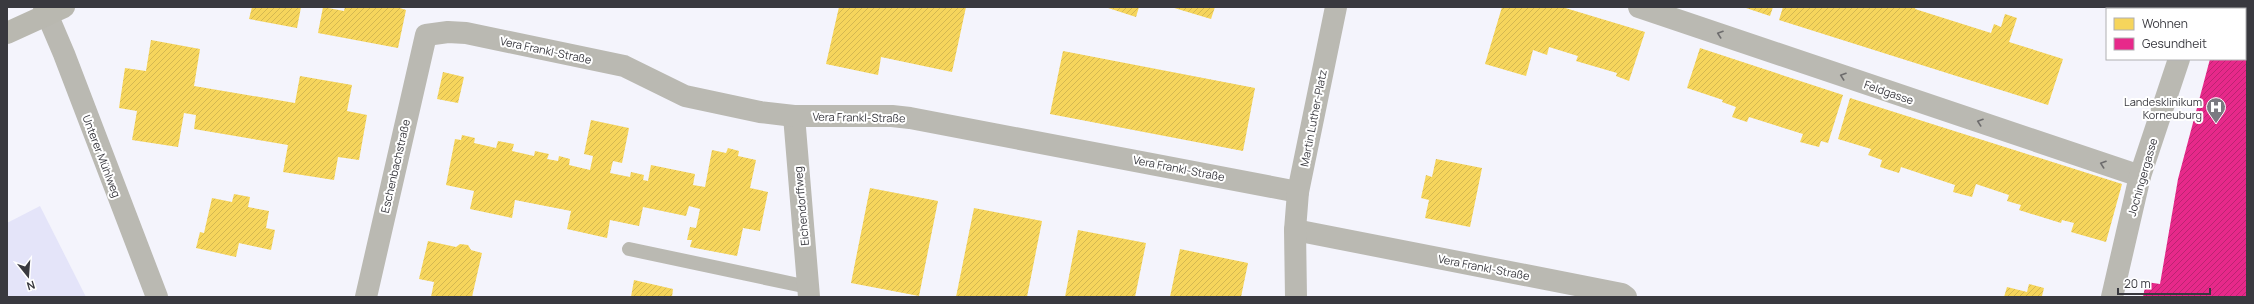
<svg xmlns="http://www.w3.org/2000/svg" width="2254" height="304" viewBox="0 0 2254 304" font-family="Manrope,sans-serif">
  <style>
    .park { fill: #e4e4f9 }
    .homes { fill: url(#homes-hatch) }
    .health { fill: url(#health-hatch) }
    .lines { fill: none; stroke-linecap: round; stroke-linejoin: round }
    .lane { stroke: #bab9b2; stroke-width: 14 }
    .street { stroke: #bab9b2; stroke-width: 22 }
    .secondary { stroke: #b9b8b0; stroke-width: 22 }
    .oneway { stroke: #6d6c6d }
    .labels { text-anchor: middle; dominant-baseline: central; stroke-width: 4; stroke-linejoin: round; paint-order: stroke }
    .street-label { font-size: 11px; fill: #39393f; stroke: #fff }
    .poi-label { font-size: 11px; fill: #39393f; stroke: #fff; text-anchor: end }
  </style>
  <defs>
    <pattern id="homes-hatch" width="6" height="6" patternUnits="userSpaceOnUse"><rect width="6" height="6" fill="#f6d55c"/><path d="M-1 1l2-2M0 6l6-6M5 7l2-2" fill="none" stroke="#d4b851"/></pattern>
    <pattern id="health-hatch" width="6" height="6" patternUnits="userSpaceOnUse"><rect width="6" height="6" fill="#e7298a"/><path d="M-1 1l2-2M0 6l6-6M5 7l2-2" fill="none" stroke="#bc2472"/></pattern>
  </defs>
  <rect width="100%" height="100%" fill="#f4f4fc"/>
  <!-- park -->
  <polygon class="park" points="40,206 86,297 7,297 7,223"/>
  <!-- homes -->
  <g class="homes">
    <polygon points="252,7 301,7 297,28 249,19"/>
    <polygon points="323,7 344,11 345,7 397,7 406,10 398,48 318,33"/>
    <polygon points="839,7 966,7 952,72 881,57 878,75 826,64"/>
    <polygon points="1105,7 1139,7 1136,17"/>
    <polygon points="1171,7 1215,7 1211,19"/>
    <polygon points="1502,7 1562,7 1645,32 1629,81 1616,76 1617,73 1576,61 1578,56 1549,47 1547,55 1533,50 1526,76 1485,64"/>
    <polygon points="1743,7 1773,7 1770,16"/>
    <polygon points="1783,7 1916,7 1915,9 1991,33 1994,24 2001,27 2005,14 2017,18 2009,42 2063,59 2048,105 1779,20"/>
    <polygon points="151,40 200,49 194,86 295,103 300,76 352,85 347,111 367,115 359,160 338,157 334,180 283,172 288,145 194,129 196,115 184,113 178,147 132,140 137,111 119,108 125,68 146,71"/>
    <polygon points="1700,48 1843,95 1828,143 1821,141 1819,147 1800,142 1803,134 1749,117 1747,122 1732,117 1736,107 1722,102 1723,100 1687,88"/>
    <polygon points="1063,51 1255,88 1243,151 1050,114"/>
    <polygon points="443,72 464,77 458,103 437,99"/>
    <polygon points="1850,98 2122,184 2106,242 2071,232 2074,223 2062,220 2061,223 2019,210 2021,205 2007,201 2009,195 1976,184 1972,197 1953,192 1955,185 1901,167 1899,173 1880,167 1882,160 1868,155 1871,149 1838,139"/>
    <polygon points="591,120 629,128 622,163 613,161 610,173 630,177 631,172 644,175 643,180 648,181 651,165 695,174 693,185 705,187 712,150 726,153 728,148 739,151 738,156 756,160 750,188 768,192 760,231 743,228 737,256 690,247 692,240 687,240 690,227 696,228 700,209 689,206 686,216 643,207 639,226 610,220 607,238 567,229 571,211 515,200 512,218 470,209 474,191 446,185 455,139 461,140 462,135 475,138 474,143 496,148 498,141 514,144 512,151 534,156 535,151 549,154 547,159 558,161 559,156 570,159 569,165 590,170 593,156 584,154"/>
    <polygon points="1436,159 1482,168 1470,227 1425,218 1429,200 1421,198 1426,175 1432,177"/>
    <polygon points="870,188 938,201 919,296 851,283"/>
    <polygon points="234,194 250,197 248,207 269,211 266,228 275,230 271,250 239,243 236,257 196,248 200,232 204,233 212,198 232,202"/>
    <polygon points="974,208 1042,221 1027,297 956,297"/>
    <polygon points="1078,230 1146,243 1135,297 1065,297"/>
    <polygon points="428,241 456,247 460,244 468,245 471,250 482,253 472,297 431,297 434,282 419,279"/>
    <polygon points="1180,249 1248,263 1241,297 1170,297"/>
    <polygon points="634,280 673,289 672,297 631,297"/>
    <polygon points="2029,284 2044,288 2042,296 2045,297 2004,297 2007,287 2027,292"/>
  </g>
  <!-- health -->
  <polygon class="health" points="2225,7 2247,7 2247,297 2143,297 2146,282 2160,284 2178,179 2210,59 2245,59 2245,9 2224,9"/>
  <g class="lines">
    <!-- lane -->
    <polyline class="lane" points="629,249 808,287"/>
    <!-- street -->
    <g class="street">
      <polyline points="44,7 64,54 157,297"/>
      <polyline points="1639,7 2140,176"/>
      <polyline points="2195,9 2196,7"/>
      <polyline points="794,116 809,297"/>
      <polyline points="1295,230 1622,294 1626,297"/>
      <polyline points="366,297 426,35 448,32 466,33 624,66 685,96 760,112 794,116 892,116 910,118 1298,192"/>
      <polyline points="1296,297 1295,230 1298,192 1336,7"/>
      <polyline points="2112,297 2140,176 2179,59"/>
    </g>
    <!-- secondary -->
    <polyline class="secondary" points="7,33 64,7"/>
  </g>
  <!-- one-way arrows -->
  <defs><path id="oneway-chevron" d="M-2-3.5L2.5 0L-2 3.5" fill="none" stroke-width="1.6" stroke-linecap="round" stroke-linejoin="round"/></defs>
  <g class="oneway">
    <use href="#oneway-chevron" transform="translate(1720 34) rotate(-161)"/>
    <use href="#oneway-chevron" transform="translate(1843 76) rotate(-161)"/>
    <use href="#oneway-chevron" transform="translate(1980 122) rotate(-161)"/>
    <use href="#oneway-chevron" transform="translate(2103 164) rotate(-161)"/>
  </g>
  <!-- icons -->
  <defs>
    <symbol id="hospital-pin" viewBox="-11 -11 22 30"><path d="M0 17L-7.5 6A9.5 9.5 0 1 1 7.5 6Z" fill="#7a7a81" stroke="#fff"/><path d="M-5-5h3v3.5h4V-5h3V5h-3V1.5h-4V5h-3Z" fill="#fff"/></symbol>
  </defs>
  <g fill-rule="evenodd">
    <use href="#hospital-pin" x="2205" y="96" width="22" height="30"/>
  </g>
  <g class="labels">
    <!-- street labels -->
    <g class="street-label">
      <text transform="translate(546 50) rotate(12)">Vera Frankl-Straße</text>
      <text transform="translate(1889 92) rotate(19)">Feldgasse</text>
      <text transform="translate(859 117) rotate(1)">Vera Frankl-Straße</text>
      <text transform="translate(1313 118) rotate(-79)">Martin Luther-Platz</text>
      <text transform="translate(102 156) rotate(69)">Unterer Mühlweg</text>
      <text transform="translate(395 166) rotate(-77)">Eschenbachstraße</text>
      <text transform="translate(1179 168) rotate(11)">Vera Frankl-Straße</text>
      <text transform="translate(2142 177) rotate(-74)">Jochingergasse</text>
      <text transform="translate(801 206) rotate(-95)">Eichendorffweg</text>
      <text transform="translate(1484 267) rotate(11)">Vera Frankl-Straße</text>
    </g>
    <!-- poi labels -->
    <g class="poi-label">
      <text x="2202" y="101">Landesklinikum<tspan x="2202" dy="13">Korneuburg</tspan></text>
    </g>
  </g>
  <!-- border -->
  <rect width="2254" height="304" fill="none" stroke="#39393f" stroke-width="16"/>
  <!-- legend -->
  <rect x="2106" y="8" width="140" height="52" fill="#ffffff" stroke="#b0b0b2"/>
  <rect x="2114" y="18" width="20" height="12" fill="#f6d55c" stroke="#b0b0b2"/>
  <text x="2142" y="28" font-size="12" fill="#39393f">Wohnen</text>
  <rect x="2114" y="38" width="20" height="12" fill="#e7298a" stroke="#b0b0b2"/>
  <text x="2142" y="48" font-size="12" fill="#39393f">Gesundheit</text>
  <!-- north arrow -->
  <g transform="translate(28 276) rotate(163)" stroke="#ffffff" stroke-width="3" paint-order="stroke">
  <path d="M0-3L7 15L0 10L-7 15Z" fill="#39393f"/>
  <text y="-6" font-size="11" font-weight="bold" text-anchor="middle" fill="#39393f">N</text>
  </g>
  <!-- scale -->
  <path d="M2118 288v6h92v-6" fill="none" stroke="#39393f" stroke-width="2"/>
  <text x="2124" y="288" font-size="12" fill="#39393f" stroke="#ffffff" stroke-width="3" paint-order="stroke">20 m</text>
</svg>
